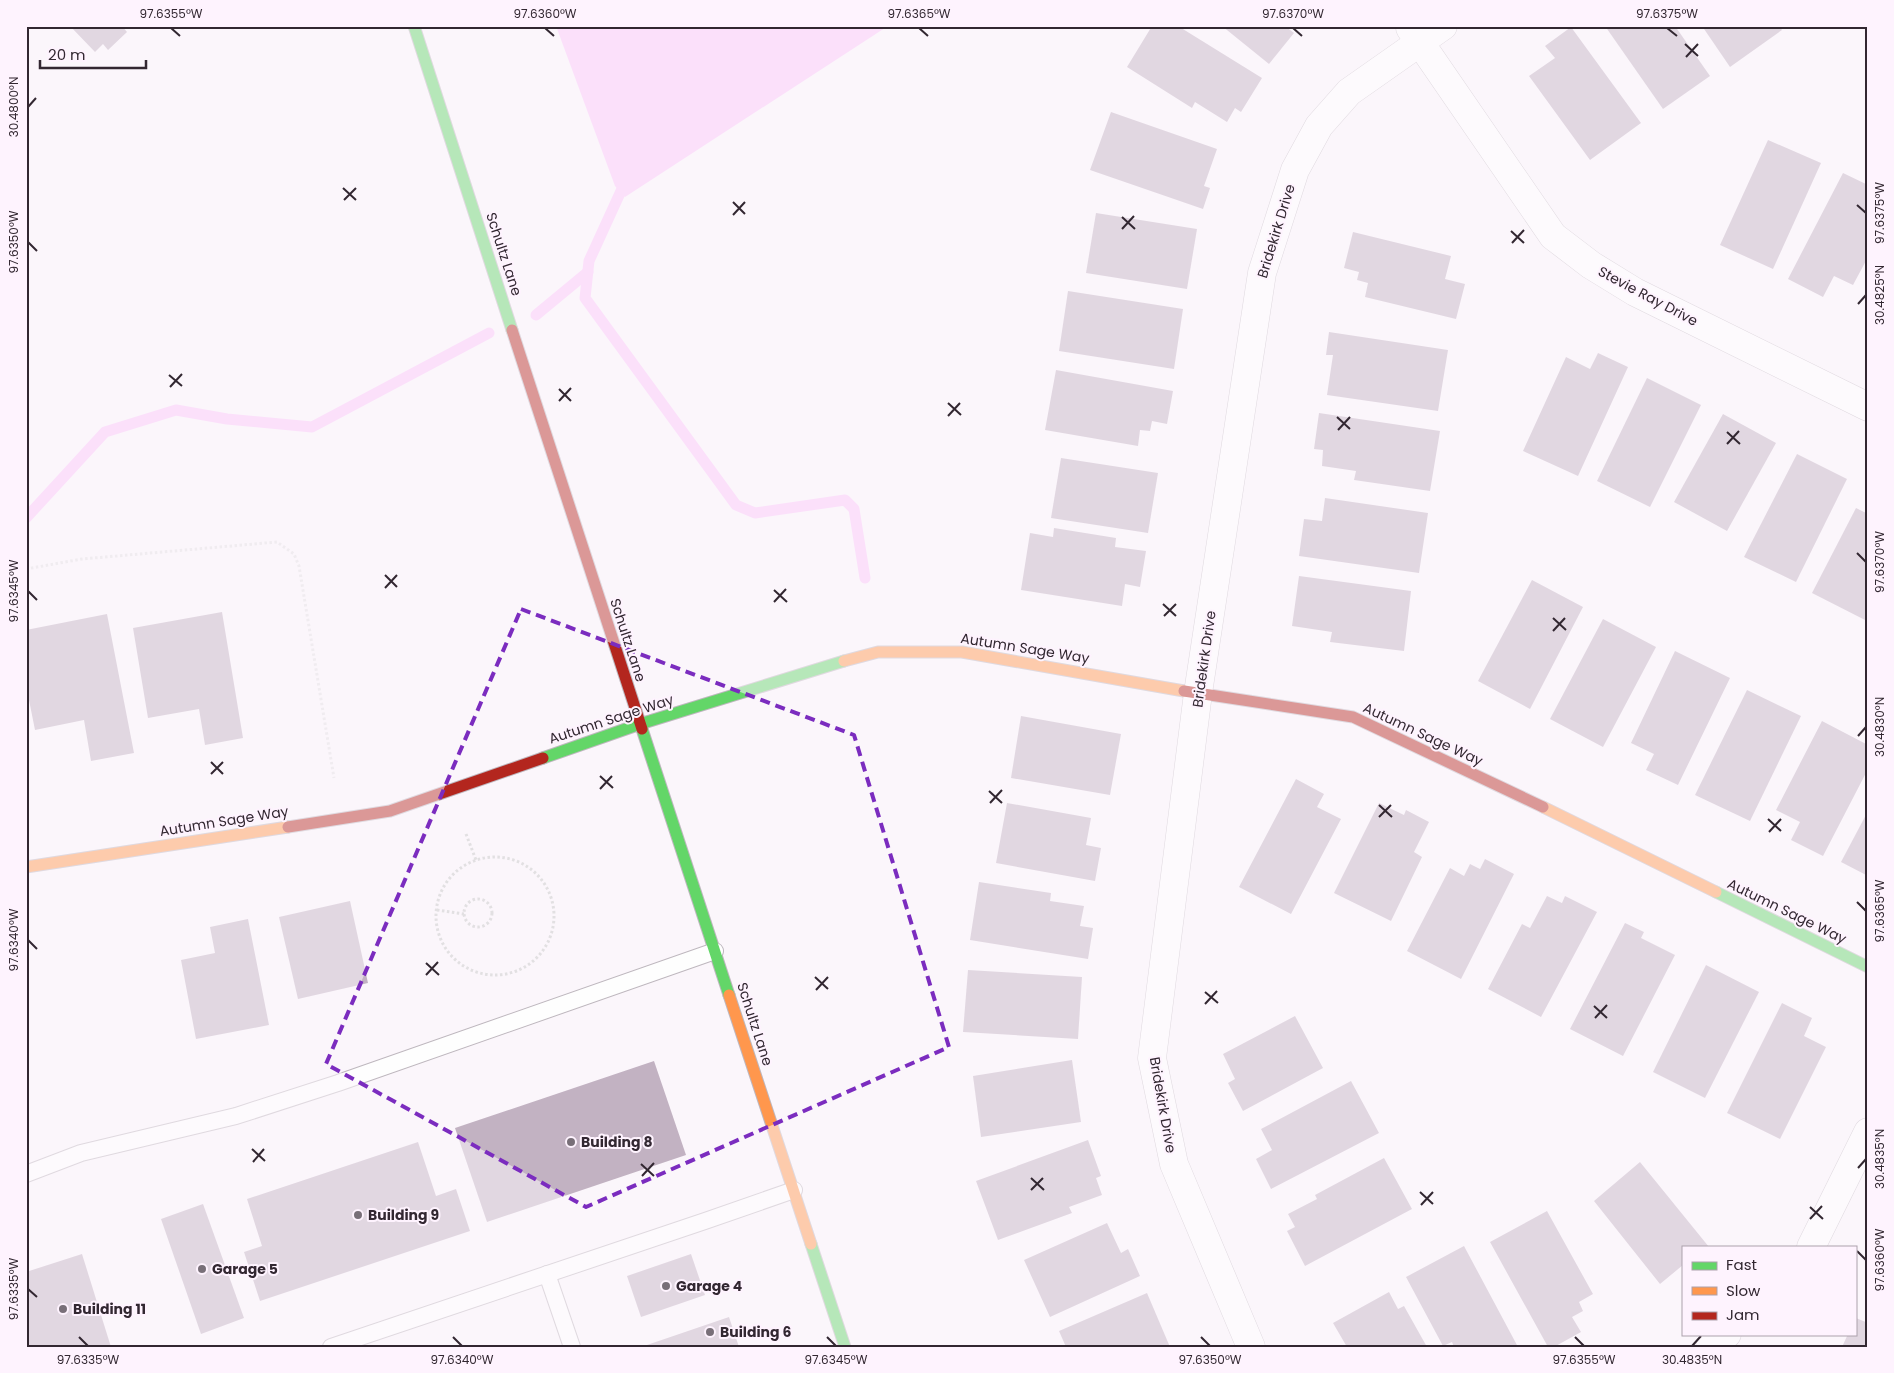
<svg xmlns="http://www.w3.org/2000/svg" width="1894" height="1373" viewBox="0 0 1894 1373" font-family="Poppins,sans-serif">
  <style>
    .water { fill: #fac6f9 }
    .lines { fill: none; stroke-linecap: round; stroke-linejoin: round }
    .stream { stroke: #fac6f9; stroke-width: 11 }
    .building { fill: #c2b2c2 }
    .lane-casing { stroke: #beb7be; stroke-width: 18 }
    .street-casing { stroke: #beb7be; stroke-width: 29 }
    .fast-casing { stroke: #beb7be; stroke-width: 13 }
    .slow-casing { stroke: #beb7be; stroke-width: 13 }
    .jam-casing { stroke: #beb7be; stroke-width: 13 }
    .path { stroke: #e2e0e2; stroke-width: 3; stroke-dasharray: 2.5 2.5; stroke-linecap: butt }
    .lane { stroke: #fefefe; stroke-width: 16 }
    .street { stroke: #fefefe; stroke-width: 28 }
    .fast { stroke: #63d668; stroke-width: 11 }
    .slow { stroke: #ff974d; stroke-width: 11 }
    .jam { stroke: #b3261e; stroke-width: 11 }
    .marked { fill: none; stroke: #7b2cbf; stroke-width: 4; stroke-dasharray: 10 6; stroke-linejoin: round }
    .ticks { fill: none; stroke: #322731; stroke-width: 2 }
    .poi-dot { fill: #786f78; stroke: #fef3fe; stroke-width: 2 }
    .labels { text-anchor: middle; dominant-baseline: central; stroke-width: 4; stroke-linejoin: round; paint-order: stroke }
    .street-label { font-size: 14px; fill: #322731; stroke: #fef3fe }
    .poi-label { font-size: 14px; font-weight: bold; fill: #322731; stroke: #fef3fe; text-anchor: start }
    .neatline { fill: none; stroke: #322731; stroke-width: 2 }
    .ticks-label { font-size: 12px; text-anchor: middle; fill: #322731 }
  </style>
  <rect width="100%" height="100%" fill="#fbf6fb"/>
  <!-- water -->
  <polygon class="water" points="556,26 888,26 625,197 615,186"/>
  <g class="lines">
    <!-- stream -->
    <g class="stream">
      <polyline points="626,180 589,261 585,298 736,505 755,513 845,500 854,509 865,578"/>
      <polyline points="536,315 588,272"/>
      <polyline points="26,518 105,432 176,410 227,419 312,427 489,333"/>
    </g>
  </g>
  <!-- building -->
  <g class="building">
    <polygon points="70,26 122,26 127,32 108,50 103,44 95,52"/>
    <polygon points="1152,26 1178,26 1262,78 1241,112 1235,108 1227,122 1195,102 1192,108 1127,67"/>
    <polygon points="1222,26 1285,26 1294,33 1269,64"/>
    <polygon points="1605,26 1675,26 1710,76 1663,109"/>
    <polygon points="1702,26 1779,26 1782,30 1730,67"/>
    <polygon points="1571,27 1641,123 1590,160 1529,76 1555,58 1545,46"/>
    <polygon points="1111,112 1217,149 1204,186 1210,188 1203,209 1090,170"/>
    <polygon points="1768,140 1821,163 1773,269 1720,245"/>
    <polygon points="1843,173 1868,185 1868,257 1853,285 1834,276 1823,297 1788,279"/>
    <polygon points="1096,213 1197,229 1187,289 1086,273"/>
    <polygon points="1353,232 1451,256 1445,279 1465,284 1456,319 1365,297 1368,283 1357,280 1359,272 1344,268"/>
    <polygon points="1068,291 1183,309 1174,369 1059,351"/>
    <polygon points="1329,332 1448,350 1438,411 1327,395 1333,355 1326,355"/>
    <polygon points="1598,353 1628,367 1578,476 1523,451 1566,357 1590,369"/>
    <polygon points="1056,370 1173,391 1167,424 1152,421 1150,431 1140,430 1138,446 1045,430"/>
    <polygon points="1647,378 1701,405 1650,507 1597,481"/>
    <polygon points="1319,413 1440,431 1430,491 1354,480 1356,471 1322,466 1323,450 1314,449"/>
    <polygon points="1723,414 1776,443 1727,531 1674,502"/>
    <polygon points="1797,454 1847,479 1796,582 1744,557"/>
    <polygon points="1061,458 1158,473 1148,533 1051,518"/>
    <polygon points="1325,498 1428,513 1419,573 1299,556 1304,519 1322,521"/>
    <polygon points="1856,508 1868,514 1867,621 1812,593"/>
    <polygon points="1054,528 1116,538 1115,547 1146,551 1140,587 1125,584 1122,606 1021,590 1030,533 1053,537"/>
    <polygon points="1299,576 1411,591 1404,651 1330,642 1332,632 1292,626"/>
    <polygon points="1532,580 1583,607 1530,709 1478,681"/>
    <polygon points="222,612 243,738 205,745 199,709 148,718 133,628"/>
    <polygon points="107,614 134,753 91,761 84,720 35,730 26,685 26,630"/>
    <polygon points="1603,619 1656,647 1603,747 1550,719"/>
    <polygon points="1675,651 1730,678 1678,785 1646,770 1654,754 1631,743"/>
    <polygon points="1747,690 1801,716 1750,821 1695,795"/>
    <polygon points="1021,716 1121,734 1110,795 1011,778"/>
    <polygon points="1822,721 1868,745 1868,769 1823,856 1791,840 1800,822 1776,810"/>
    <polygon points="1296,779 1324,794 1317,807 1341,819 1291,914 1239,887"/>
    <polygon points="1007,803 1091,818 1086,845 1101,848 1095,881 996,863"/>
    <polygon points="1379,803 1404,815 1406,810 1429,822 1414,852 1422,857 1391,921 1334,893"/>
    <polygon points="1868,811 1868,876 1841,862"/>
    <polygon points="1485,859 1514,874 1461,979 1407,951 1450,868 1464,876 1470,864 1480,869"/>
    <polygon points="979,882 1051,893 1050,901 1084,906 1080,926 1093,928 1088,959 970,940"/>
    <polygon points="1547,896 1562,903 1565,896 1597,912 1541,1017 1488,989 1522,924 1530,928"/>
    <polygon points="350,901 368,983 298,999 279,917"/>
    <polygon points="248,919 269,1025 196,1039 181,960 215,953 210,927"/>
    <polygon points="1625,923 1644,932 1641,938 1675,955 1623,1056 1570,1029"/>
    <polygon points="1706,965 1759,992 1705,1098 1653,1072"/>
    <polygon points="968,970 1082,977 1078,1039 963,1032"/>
    <polygon points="1782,1003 1812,1018 1804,1036 1826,1047 1780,1139 1727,1113"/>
    <polygon points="1295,1016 1323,1068 1243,1111 1228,1083 1235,1079 1223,1054"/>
    <polygon points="1072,1060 1081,1122 981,1137 973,1076"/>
    <polygon points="654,1061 686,1155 487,1222 455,1128"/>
    <polygon points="1351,1081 1379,1133 1271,1189 1256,1159 1272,1150 1261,1129"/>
    <polygon points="1088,1140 1101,1176 1096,1178 1102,1195 1069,1207 1072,1213 998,1240 976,1181"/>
    <polygon points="418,1142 436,1196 456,1189 470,1231 260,1301 244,1252 262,1246 247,1199"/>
    <polygon points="1384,1158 1412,1209 1305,1266 1287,1231 1295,1227 1288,1214 1317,1199 1315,1195"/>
    <polygon points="1640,1162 1709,1247 1683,1247 1683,1265 1660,1284 1594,1201"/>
    <polygon points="203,1204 244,1318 201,1334 161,1219"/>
    <polygon points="1547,1211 1593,1294 1579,1302 1583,1311 1572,1317 1581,1332 1554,1347 1548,1347 1490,1242"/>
    <polygon points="1107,1223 1121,1253 1128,1249 1140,1276 1050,1317 1024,1260"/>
    <polygon points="1464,1246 1518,1347 1454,1347 1452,1342 1443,1346 1406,1277"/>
    <polygon points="82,1254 111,1347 26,1347 26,1272"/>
    <polygon points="691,1254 705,1295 641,1317 627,1276"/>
    <polygon points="1389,1292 1398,1309 1404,1306 1427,1347 1347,1347 1333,1323"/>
    <polygon points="1147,1293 1170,1347 1066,1347 1059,1331"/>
    <polygon points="729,1317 739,1347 644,1347 644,1346"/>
    <polygon points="1856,1318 1868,1323 1868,1347 1842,1347 1848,1334 1855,1334"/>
  </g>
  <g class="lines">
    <defs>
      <g id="lane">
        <polyline points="26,1174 81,1153 236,1116 338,1083 715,951"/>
        <polyline points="547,1274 572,1347"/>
        <polyline points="331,1347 705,1221 794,1190"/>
      </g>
      <g id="street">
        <polyline points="1410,28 1553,236 1591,265 1635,292 1868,407"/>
        <polyline points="1811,1247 1868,1132"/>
        <polyline points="1251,1347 1174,1164 1152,1058 1198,693 1262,273 1295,170 1319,126 1349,92 1443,26"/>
        <polyline points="1710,1347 1727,1334"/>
      </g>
      <g id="fast">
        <polyline points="414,26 512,330"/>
        <polyline points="642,729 729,995"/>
        <polyline points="543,758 640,724 844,661"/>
        <polyline points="1716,892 1868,967"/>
        <polyline points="811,1244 845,1347"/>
      </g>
      <g id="slow">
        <polyline points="844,661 878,652 962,652 1184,691"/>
        <polyline points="1543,807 1716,892"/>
        <polyline points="26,867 288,827"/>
        <polyline points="729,995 811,1244"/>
      </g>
      <g id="jam">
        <polyline points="512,330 642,729"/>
        <polyline points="1184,691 1353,717 1543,807"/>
        <polyline points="288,827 390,811 543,758"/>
      </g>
    </defs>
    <!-- lane casing -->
    <use href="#lane" class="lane-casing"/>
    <!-- street casing -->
    <use href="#street" class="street-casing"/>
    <!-- fast casing -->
    <use href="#fast" class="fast-casing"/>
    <!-- slow casing -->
    <use href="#slow" class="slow-casing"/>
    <!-- jam casing -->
    <use href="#jam" class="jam-casing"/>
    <!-- path -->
    <g class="path">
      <polyline points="26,569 82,559 277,542 294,554 299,566 334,778"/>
      <polyline points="466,834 476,860"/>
      <circle cx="495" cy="916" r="59"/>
      <circle cx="478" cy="913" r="14"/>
      <polyline points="437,910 464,914"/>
    </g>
    <!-- lane -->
    <use href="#lane" class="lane"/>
    <!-- street -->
    <use href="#street" class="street"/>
    <!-- fast -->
    <use href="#fast" class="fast"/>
    <!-- slow -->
    <use href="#slow" class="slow"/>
    <!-- jam -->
    <use href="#jam" class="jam"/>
  </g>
  <!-- marked area -->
  <path d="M0 0H1894V1373H0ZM521 609 854 735 949 1047 586 1207 326 1064Z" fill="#fbf6fb" fill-opacity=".55" fill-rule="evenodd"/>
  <path class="marked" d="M521 609 854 735 949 1047 586 1207 326 1064Z"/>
  <!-- ticks -->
  <path class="ticks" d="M171 28 180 36M545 28 554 36M919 28 928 36M1293 28 1302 36M1667 28 1677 36M1685 44 1698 56M1686 57 1698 44M28 107 36 98M343 188 356 200M344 200 356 188M733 202 745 214M1857 205 1866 213M733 215 745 202M1122 217 1135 229M1122 229 1134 216M1511 231 1524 243M28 242 37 251M1512 243 1524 230M1858 304 1866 295M169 375 182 386M170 387 182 374M559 389 571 401M559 401 571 388M948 403 961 415M948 416 960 403M1337 417 1350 429M1338 430 1350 417M1727 432 1740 444M1727 444 1739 431M1857 553 1866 562M385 575 397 587M385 588 397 575M774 590 787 602M28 591 37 600M774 602 786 589M1163 604 1176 616M1164 616 1176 604M1553 618 1566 630M1553 631 1565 618M1858 736 1866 727M211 762 223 774M211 774 223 762M600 776 613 788M600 789 612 776M989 791 1002 803M990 803 1002 790M1379 805 1392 817M1379 817 1391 805M1768 819 1781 831M1769 832 1781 819M1857 902 1866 911M28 940 37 949M426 963 439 975M426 975 438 962M815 977 828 989M816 990 828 977M1205 992 1218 1003M1205 1004 1217 991M1594 1006 1607 1018M1595 1018 1607 1005M252 1149 265 1161M253 1162 264 1149M641 1164 654 1176M1858 1168 1866 1159M642 1176 654 1163M1031 1178 1044 1190M1031 1190 1043 1178M1420 1192 1433 1204M1421 1205 1433 1192M1810 1207 1823 1219M1810 1219 1822 1206M1857 1251 1866 1260M28 1289 37 1297M79 1337 88 1346M453 1337 462 1346M827 1337 836 1346M1201 1337 1210 1346M1575 1337 1584 1346M1692 1346 1701 1336"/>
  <!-- markers -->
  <g class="poi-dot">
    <circle cx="571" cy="1142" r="5"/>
    <circle cx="358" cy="1215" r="5"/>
    <circle cx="202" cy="1269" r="5"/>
    <circle cx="666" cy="1286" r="5"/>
    <circle cx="63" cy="1309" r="5"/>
    <circle cx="710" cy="1332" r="5"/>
  </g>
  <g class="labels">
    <!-- street labels -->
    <g class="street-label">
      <text transform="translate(1276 231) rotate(-73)">Bridekirk Drive</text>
      <text transform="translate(504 254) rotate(72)">Schultz Lane</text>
      <text transform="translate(1648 296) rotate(28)">Stevie Ray Drive</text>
      <text transform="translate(628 640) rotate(72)">Schultz Lane</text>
      <text transform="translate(1025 648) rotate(9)">Autumn Sage Way</text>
      <text transform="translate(1204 659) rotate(-82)">Bridekirk Drive</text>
      <text transform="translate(611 719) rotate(-18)">Autumn Sage Way</text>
      <text transform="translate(1423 734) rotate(25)">Autumn Sage Way</text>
      <text transform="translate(224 821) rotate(-9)">Autumn Sage Way</text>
      <text transform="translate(1787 911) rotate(26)">Autumn Sage Way</text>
      <text transform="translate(755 1024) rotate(72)">Schultz Lane</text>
      <text transform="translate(1163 1105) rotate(80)">Bridekirk Drive</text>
    </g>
    <!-- poi labels -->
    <g class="poi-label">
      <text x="581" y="1142">Building 8</text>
      <text x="368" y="1215">Building 9</text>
      <text x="212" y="1269">Garage 5</text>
      <text x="676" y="1286">Garage 4</text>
      <text x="73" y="1309">Building 11</text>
      <text x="720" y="1332">Building 6</text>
    </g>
  </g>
  <!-- border -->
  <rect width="1894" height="1373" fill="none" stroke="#fef3fe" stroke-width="55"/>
  <!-- legend -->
  <rect x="1682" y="1246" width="175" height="90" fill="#fef3fe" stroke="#aca1ac"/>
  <rect x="1692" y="1262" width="25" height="8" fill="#63d668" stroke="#aca1ac"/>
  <text x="1726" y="1270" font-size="15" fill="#322731">Fast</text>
  <rect x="1692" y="1287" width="25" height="8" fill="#ff974d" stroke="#aca1ac"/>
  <text x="1726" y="1296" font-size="15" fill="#322731">Slow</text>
  <rect x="1692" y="1312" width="25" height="8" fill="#b3261e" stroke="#aca1ac"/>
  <text x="1726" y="1320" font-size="15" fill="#322731">Jam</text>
  <!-- scale -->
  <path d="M40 60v8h106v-8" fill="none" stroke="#322731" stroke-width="2.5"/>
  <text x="48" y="60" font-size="15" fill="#322731" stroke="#fef3fe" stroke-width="4" paint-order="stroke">20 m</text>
  <rect x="28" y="28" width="1838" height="1318" class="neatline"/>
  <g class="ticks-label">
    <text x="171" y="18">97.6355°W</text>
    <text x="545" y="18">97.6360°W</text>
    <text x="919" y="18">97.6365°W</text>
    <text x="1293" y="18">97.6370°W</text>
    <text x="1667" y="18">97.6375°W</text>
    <text transform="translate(14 107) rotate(-90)" y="4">30.4800°N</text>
    <text transform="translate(1880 213) rotate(-90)" y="4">97.6375°W</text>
    <text transform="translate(14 242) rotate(-90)" y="4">97.6350°W</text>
    <text transform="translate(1880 295) rotate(-90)" y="4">30.4825°N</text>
    <text transform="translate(1880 562) rotate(-90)" y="4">97.6370°W</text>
    <text transform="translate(14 591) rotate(-90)" y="4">97.6345°W</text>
    <text transform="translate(1880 727) rotate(-90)" y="4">30.4830°N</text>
    <text transform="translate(1880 911) rotate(-90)" y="4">97.6365°W</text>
    <text transform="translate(14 940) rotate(-90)" y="4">97.6340°W</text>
    <text transform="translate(1880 1159) rotate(-90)" y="4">30.4835°N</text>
    <text transform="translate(1880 1260) rotate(-90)" y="4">97.6360°W</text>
    <text transform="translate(14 1289) rotate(-90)" y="4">97.6335°W</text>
    <text x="88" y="1364">97.6335°W</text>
    <text x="462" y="1364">97.6340°W</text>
    <text x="836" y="1364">97.6345°W</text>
    <text x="1210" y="1364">97.6350°W</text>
    <text x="1584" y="1364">97.6355°W</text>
    <text x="1692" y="1364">30.4835°N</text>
  </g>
</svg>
